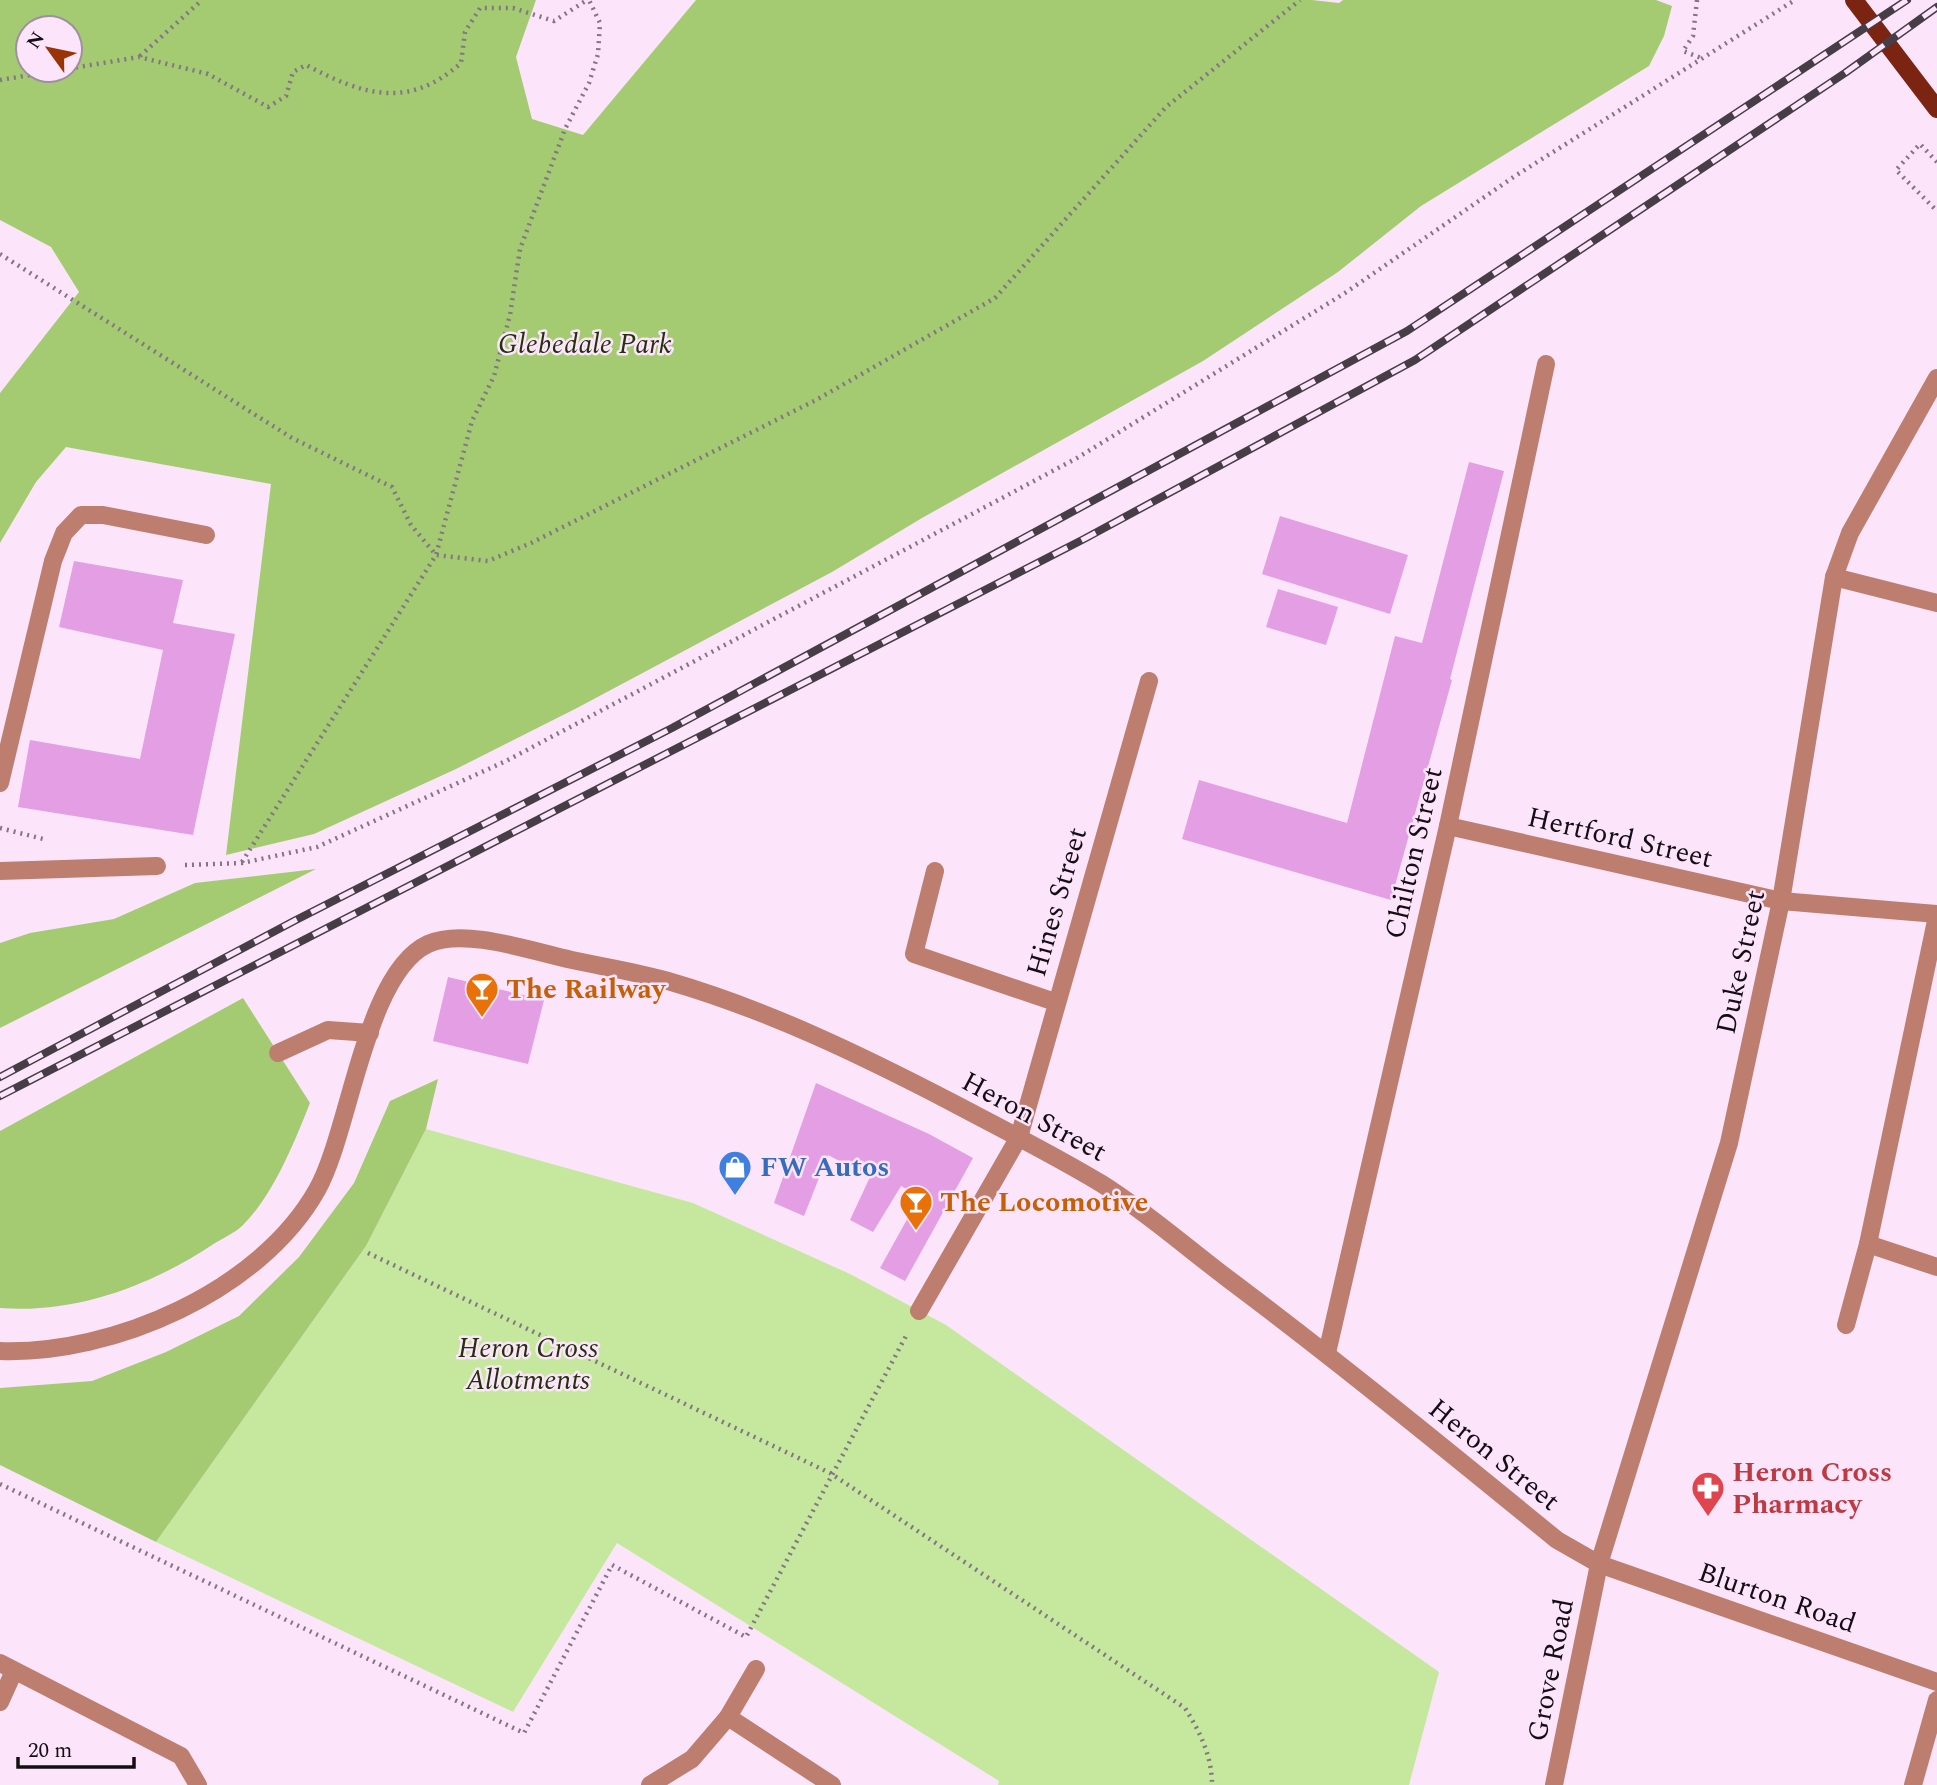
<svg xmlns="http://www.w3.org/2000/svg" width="1937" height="1785" viewBox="0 0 1937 1785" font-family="Spectral,serif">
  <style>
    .green { fill: #c6e89e }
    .forest { fill: #a4cb72; fill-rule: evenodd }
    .building { fill: #e39ee4 }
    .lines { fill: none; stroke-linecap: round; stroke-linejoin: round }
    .path { stroke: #837583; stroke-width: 4.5; stroke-dasharray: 2 5; stroke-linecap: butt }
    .service { stroke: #bd7e6f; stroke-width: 18 }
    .minor { stroke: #bd7e6f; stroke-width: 18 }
    .tertiary { stroke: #bd7e6f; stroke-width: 18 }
    .primary { stroke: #7b2411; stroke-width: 18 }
    .rail-casing { stroke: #473d47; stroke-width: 8 }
    .rail { stroke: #fce5fb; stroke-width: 5; stroke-dasharray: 16; stroke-linecap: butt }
    .labels { text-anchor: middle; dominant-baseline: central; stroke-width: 5; stroke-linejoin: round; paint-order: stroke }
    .park-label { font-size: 28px; font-style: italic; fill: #23320d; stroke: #fce5fb }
    .street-label { font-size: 28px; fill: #140d14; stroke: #fce5fb }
    .food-label { font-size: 28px; font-weight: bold; fill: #c56008; stroke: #fce5fb; text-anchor: start }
    .shop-label { font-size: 28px; font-weight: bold; fill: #366cbe; stroke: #fce5fb; text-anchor: start }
    .health-label { font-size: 28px; font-weight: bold; fill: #be3a42; stroke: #fce5fb; text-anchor: start }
  </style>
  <rect width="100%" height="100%" fill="#fce5fb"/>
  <!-- green -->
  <polygon class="green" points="426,1129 693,1203 850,1274 946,1325 1439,1672 1409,1785 998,1785 999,1781 617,1543 513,1712 156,1542 366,1246"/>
  <!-- forest -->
  <g class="forest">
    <path d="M0 0H536L516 57 532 119 583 135 696 0H1312L1339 3 1343 0H1656L1672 6 1664 36 1649 66 1421 206 1338 272 1203 361 922 518 832 572 577 708 456 769 314 834 226 855 271 484 66 447 36 482 0 543V393L79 292 51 247 0 220ZM28 28H70V70H28Z"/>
    <polygon points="316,869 0,1028 0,943 30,933 114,919 195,883"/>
    <path d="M243 998 310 1103C294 1143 274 1194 243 1225 235 1233 221 1239 212 1245 150 1286 75 1314 0 1308V1131Z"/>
    <polygon points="438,1079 426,1129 366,1246 156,1542 0,1465 0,1388 92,1381 166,1352 239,1316 299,1257 354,1183 390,1101"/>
  </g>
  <!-- building -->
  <g class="building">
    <polygon points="1469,462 1504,471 1450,679 1452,680 1391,900 1182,839 1199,780 1347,823 1395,636 1422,643"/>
    <polygon points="1280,516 1408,555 1390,614 1262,574"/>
    <polygon points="74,561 183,580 173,623 235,634 193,835 18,807 30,740 140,759 163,650 59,627"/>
    <polygon points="1278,589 1338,607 1326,645 1266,627"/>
    <polygon points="448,977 544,1000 528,1064 433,1041"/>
    <polygon points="816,1083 929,1134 973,1158 905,1281 880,1268 920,1196 901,1186 873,1232 850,1220 870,1177 828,1155 804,1216 774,1203"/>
  </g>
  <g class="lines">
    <!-- path -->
    <g class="path">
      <polyline points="1697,0 1693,36 1683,51 1704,59"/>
      <polyline points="140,56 202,0"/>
      <path d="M0 80 139 57 208 74 268 107 286 96 293 72 306 65C363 95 408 110 461 63L465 32 480 8H513L554 21 587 0"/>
      <polyline points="1937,162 1920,144 1896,170 1937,211"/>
      <polyline points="0,254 292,438 392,487 411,525 436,555 472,421 494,376 510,315 520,249 565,129 589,83 598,54 600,23 589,0"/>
      <polyline points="0,828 43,839"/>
      <polyline points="242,862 436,555 488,561 531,543 816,400 995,298 1166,107 1300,0"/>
      <polyline points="185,865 242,863 317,847 506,761 972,514 1077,458 1345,293 1515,176 1795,0"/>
      <path d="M368 1253 830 1473 1185 1708C1200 1732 1212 1756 1212 1785"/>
      <polyline points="0,1484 524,1733 612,1565 746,1637 907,1334"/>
    </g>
    <!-- service -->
    <g class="service">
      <polyline points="0,783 53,561 64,533 81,515 103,515 206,535"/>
      <polyline points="0,871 157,866"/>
      <polyline points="935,871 914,954 1055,1002"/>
      <polyline points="1781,901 1937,914"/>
      <polyline points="278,1053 328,1030 370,1033"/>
      <polyline points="919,1311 1019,1137"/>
      <polyline points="1846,1325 1868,1244 1937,916"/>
    </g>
    <!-- minor -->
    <g class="minor">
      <polyline points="1834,577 1937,603"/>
      <polyline points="1448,826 1781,901"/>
      <polyline points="1019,1137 1149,681"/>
      <polyline points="1868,1244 1937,1267"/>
      <polyline points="1327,1353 1448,826 1546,364"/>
      <polyline points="1599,1564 1729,1143 1781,901 1834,577 1850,533 1937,378"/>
      <polyline points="0,1663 181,1756 198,1785"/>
      <polyline points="0,1702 14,1671"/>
      <polyline points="728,1717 756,1669"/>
      <polyline points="650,1785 692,1759 728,1717 832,1785"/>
      <polyline points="1913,1785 1937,1700"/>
    </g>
    <!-- tertiary -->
    <g class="tertiary">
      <path d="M0 1351C113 1355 260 1291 317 1190 350 1132 365 973 428 944 465 927 534 952 572 960 604 967 637 972 668 981 768 1010 863 1056 955 1104 1004 1130 1054 1155 1102 1184 1145 1211 1186 1247 1227 1278 1339 1362 1448 1451 1557 1540L1599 1564 1937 1682"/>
      <polyline points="1554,1785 1599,1564"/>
    </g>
    <!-- primary -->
    <polyline class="primary" points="1854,0 1937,109"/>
    <defs>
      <g id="rail">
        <polyline points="0,1077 294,921 672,728 1407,331 1907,0"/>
        <polyline points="0,1096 1084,539 1415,360 1845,73 1937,7"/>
      </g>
    </defs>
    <!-- rail casing -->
    <use href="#rail" class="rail-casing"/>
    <!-- rail -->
    <use href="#rail" class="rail"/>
  </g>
  <!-- icons -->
  <defs>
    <symbol id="bar-pin" viewBox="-11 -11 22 30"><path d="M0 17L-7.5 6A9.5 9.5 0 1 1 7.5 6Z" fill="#e8710a" stroke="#fce5fb"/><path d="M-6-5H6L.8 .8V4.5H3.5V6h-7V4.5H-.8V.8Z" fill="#fff"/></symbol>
    <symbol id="shop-pin" viewBox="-11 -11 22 30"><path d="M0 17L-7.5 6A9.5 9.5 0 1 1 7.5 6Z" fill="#3f7fe0" stroke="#fce5fb"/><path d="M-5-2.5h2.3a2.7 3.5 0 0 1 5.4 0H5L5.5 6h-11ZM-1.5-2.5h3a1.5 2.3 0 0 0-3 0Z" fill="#fff"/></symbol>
    <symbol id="pharmacy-pin" viewBox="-11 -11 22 30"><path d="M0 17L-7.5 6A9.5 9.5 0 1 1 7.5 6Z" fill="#e0444e" stroke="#fce5fb"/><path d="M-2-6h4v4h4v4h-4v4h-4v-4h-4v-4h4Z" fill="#fff"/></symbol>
  </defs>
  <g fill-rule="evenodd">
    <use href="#bar-pin" x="463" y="970" width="38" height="52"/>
    <use href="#shop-pin" x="716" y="1148" width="38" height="52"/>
    <use href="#bar-pin" x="897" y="1183" width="38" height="52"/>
    <use href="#pharmacy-pin" x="1689" y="1469" width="38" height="52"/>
  </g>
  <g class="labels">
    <!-- park labels -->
    <g class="park-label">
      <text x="585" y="344">Glebedale Park</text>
      <text x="528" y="1348">Heron Cross<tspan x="528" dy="32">Allotments</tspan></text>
    </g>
    <!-- street labels -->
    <g class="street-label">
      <text transform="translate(1620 838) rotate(13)">Hertford Street</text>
      <text transform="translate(1414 853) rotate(-77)">Chilton Street</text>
      <text transform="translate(1057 902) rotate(-74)">Hines Street</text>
      <text transform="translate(1741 962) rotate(-78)">Duke Street</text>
      <text transform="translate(1034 1117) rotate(28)">Heron Street</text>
      <text transform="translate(1494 1455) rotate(39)">Heron Street</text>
      <text transform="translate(1777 1598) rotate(19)">Blurton Road</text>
      <text transform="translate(1551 1670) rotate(-79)">Grove Road</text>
    </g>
    <!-- food labels -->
    <g class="food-label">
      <text x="506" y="989">The Railway</text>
      <text x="940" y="1202">The Locomotive</text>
    </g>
    <!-- shop labels -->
    <g class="shop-label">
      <text x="760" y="1167">FW Autos</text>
    </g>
    <!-- health labels -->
    <g class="health-label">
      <text x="1732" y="1472">Heron Cross<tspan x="1732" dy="32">Pharmacy</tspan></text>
    </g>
  </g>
  <!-- north arrow -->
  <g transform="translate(49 49) rotate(303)"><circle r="33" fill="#fce5fb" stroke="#9f8f9f" stroke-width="2"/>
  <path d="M0-5L12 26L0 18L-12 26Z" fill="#993406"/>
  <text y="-10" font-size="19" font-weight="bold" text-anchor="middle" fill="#140d14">N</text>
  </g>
  <!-- scale -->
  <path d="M18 1757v10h116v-10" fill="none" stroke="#140d14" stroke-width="3.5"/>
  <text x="28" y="1757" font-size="21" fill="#140d14" stroke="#fce5fb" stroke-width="5" paint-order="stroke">20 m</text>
</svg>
